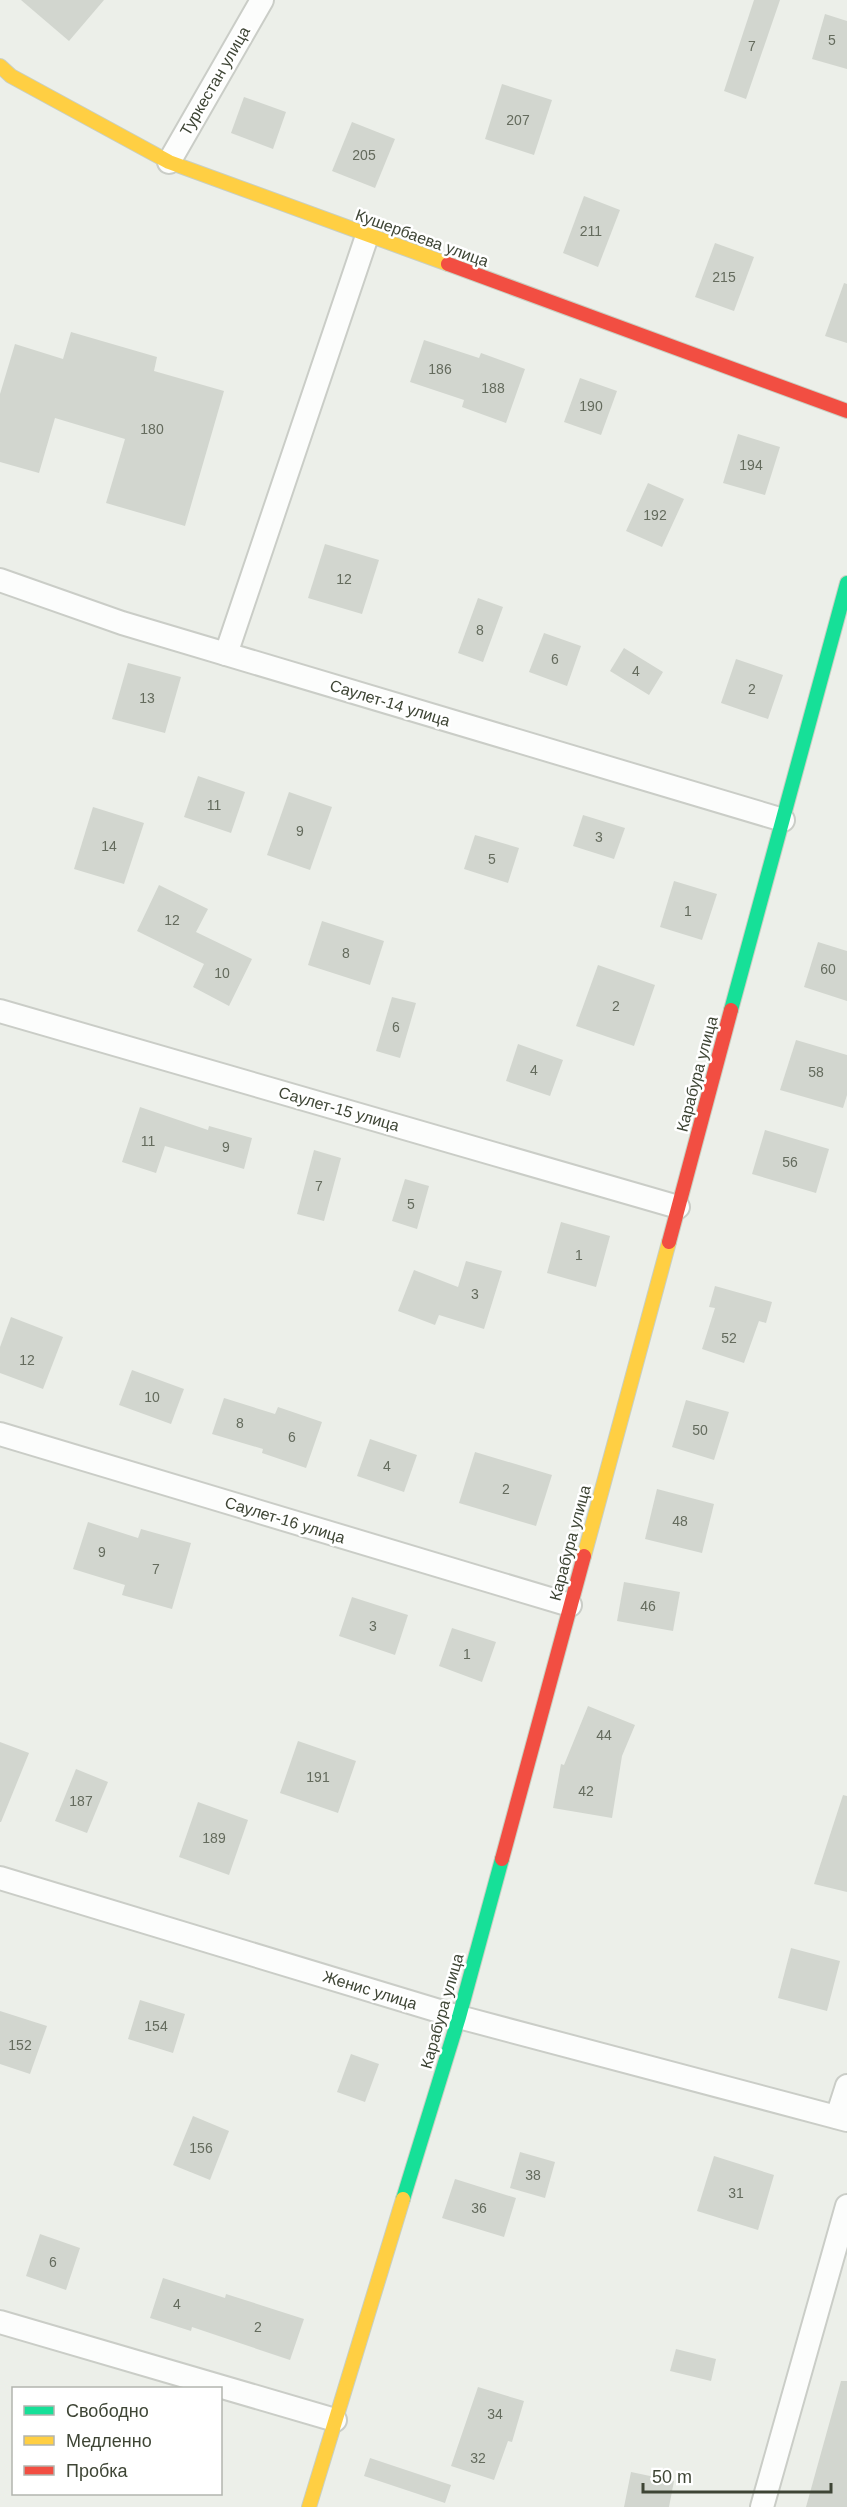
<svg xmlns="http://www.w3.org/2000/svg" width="847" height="2507" viewBox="0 0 847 2507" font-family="Helvetica,sans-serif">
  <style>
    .building { fill: #d2d6cf }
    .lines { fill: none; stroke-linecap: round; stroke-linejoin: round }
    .street-casing { stroke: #cacdc7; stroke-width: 26 }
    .fast-casing { stroke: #c8cfc2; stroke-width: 16 }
    .slow-casing { stroke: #c8cfc2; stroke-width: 16 }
    .jam-casing { stroke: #c8cfc2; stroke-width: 16 }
    .street { stroke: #fcfdfc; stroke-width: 22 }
    .fast { stroke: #16e098; stroke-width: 14 }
    .slow { stroke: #ffcf43; stroke-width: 14 }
    .jam { stroke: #f24e42; stroke-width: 14 }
    .labels { text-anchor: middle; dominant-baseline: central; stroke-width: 5; stroke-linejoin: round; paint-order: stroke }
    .number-label { font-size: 14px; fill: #646b5d }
    .street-label { font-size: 16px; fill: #3e4535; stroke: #fff }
  </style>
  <rect width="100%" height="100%" fill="#ecefe9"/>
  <!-- building -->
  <g class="building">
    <polygon points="21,0 104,0 69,41"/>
    <polygon points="754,0 780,0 746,99 724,91"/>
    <polygon points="825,14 847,21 847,69 812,59"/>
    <polygon points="502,84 552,100 534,155 485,139"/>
    <polygon points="244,97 286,112 273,149 231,133"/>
    <polygon points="352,122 395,139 375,188 332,171"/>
    <polygon points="584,196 620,210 598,267 563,253"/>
    <polygon points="715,243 754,257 734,311 695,297"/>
    <polygon points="844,283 847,284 847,343 825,336"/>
    <polygon points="71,332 157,357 154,371 224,391 185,526 106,503 125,439 55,418 39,473 0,462 0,394 15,344 63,359"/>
    <polygon points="424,340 479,358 481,353 525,369 506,423 462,407 464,400 410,382"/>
    <polygon points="580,378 617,391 601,435 564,422"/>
    <polygon points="738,434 780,447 765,495 723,483"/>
    <polygon points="648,483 684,499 662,547 626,531"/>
    <polygon points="325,544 379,560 362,614 308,598"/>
    <polygon points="478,598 503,607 483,662 458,653"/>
    <polygon points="544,633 581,646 567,686 529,672"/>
    <polygon points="624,648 663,672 649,695 610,671"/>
    <polygon points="736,659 783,675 768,719 721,703"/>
    <polygon points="128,663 181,677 165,733 112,719"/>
    <polygon points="198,776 245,792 231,833 184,817"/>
    <polygon points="289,792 332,807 310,870 267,855"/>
    <polygon points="93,807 144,823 124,884 74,869"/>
    <polygon points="583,815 625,828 614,859 573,846"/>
    <polygon points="475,835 519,848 508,883 464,869"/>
    <polygon points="674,881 717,894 702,940 660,927"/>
    <polygon points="159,885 208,909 196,932 252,959 229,1006 193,987 204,964 137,931"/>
    <polygon points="322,921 384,941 370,985 308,965"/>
    <polygon points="818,942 847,951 847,1001 804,987"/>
    <polygon points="598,965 655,985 634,1046 576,1026"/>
    <polygon points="392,997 416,1003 400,1058 376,1051"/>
    <polygon points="796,1040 847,1055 847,1095 843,1108 780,1090"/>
    <polygon points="518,1044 563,1060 550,1096 506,1081"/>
    <polygon points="140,1107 208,1130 209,1126 252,1138 244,1169 165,1146 156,1173 122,1162"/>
    <polygon points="765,1130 829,1149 816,1193 752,1174"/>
    <polygon points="314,1150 341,1158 324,1221 297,1214"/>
    <polygon points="405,1179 429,1186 417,1229 392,1221"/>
    <polygon points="561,1222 610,1236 596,1287 547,1273"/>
    <polygon points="466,1261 502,1271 484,1329 439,1315 435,1325 398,1311 414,1270 458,1287"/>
    <polygon points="715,1286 772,1302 766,1323 759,1321 744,1363 702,1349 715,1308 709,1307"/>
    <polygon points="11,1317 63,1337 43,1389 0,1373 0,1347"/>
    <polygon points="132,1370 184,1389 171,1424 119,1405"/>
    <polygon points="224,1398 275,1414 278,1407 322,1422 306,1468 262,1453 263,1449 212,1434"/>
    <polygon points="686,1400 729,1412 714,1460 672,1447"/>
    <polygon points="370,1439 417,1455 404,1492 357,1476"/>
    <polygon points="475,1452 552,1475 536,1526 459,1503"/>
    <polygon points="657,1489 714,1504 702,1553 645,1539"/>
    <polygon points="88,1522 138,1538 141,1529 191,1543 172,1609 122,1595 125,1585 73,1569"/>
    <polygon points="624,1582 680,1592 673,1631 617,1621"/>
    <polygon points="352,1597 408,1615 395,1655 339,1636"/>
    <polygon points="452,1628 496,1642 482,1682 439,1666"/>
    <polygon points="588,1706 635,1725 622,1756 612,1818 553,1808 561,1764 564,1765"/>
    <polygon points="298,1741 356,1761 338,1813 280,1793"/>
    <polygon points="0,1742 29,1753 1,1822 0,1822"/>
    <polygon points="76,1769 108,1782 87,1833 55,1821"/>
    <polygon points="843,1795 847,1796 847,1892 814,1884"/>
    <polygon points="198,1802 248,1820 229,1875 179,1857"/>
    <polygon points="791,1948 840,1961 827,2011 778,1998"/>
    <polygon points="140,2000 185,2014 173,2053 128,2039"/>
    <polygon points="0,2011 47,2026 30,2074 0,2064"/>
    <polygon points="351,2054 379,2064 365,2102 337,2092"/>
    <polygon points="193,2116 229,2131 210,2180 173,2165"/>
    <polygon points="520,2152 555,2162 545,2198 510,2188"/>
    <polygon points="714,2156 774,2175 758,2230 697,2211"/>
    <polygon points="455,2179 516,2198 504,2237 442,2218"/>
    <polygon points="40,2234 80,2248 66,2290 26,2276"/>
    <polygon points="163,2278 225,2298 226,2294 304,2319 290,2360 192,2327 191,2331 150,2318"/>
    <polygon points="676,2349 716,2359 711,2381 670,2371"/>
    <polygon points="841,2381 847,2381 847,2507 806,2507"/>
    <polygon points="478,2387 524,2401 512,2442 508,2441 494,2480 451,2466"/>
    <polygon points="370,2458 451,2485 445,2503 364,2476"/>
    <polygon points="631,2472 674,2481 669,2507 624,2507"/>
  </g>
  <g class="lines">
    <defs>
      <g id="street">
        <polyline points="169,162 262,0"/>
        <polyline points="0,580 122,623 783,820"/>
        <polyline points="226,654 367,236"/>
        <polyline points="0,1011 678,1207"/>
        <polyline points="0,1434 570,1605"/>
        <polyline points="0,1878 459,2017 847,2120"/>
        <polyline points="837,2117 847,2086"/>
        <polyline points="0,2322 335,2420"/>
        <polyline points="762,2507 847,2206"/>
      </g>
      <g id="fast">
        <polyline points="731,1010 847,583"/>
        <polyline points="403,2199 459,2017 502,1859"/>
      </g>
      <g id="slow">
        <polyline points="0,66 11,76 169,162 448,264"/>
        <polyline points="584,1556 669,1242"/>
        <polyline points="309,2507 403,2199"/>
      </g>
      <g id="jam">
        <polyline points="448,264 847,411"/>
        <polyline points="669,1242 731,1010"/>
        <polyline points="502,1859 584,1556"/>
      </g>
    </defs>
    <!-- street casing -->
    <use href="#street" class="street-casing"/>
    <!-- fast casing -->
    <use href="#fast" class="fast-casing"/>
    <!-- slow casing -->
    <use href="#slow" class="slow-casing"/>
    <!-- jam casing -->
    <use href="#jam" class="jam-casing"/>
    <!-- street -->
    <use href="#street" class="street"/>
    <!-- fast -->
    <use href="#fast" class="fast"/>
    <!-- slow -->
    <use href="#slow" class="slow"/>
    <!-- jam -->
    <use href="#jam" class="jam"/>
  </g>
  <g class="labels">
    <!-- number labels -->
    <g class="number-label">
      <text x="832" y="40">5</text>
      <text x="752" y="46">7</text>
      <text x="518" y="120">207</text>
      <text x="364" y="155">205</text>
      <text x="591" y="231">211</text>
      <text x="724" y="277">215</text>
      <text x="440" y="369">186</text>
      <text x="493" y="388">188</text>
      <text x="591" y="406">190</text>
      <text x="152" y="429">180</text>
      <text x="751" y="465">194</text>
      <text x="655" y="515">192</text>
      <text x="344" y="579">12</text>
      <text x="480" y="630">8</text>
      <text x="555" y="659">6</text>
      <text x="636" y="671">4</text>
      <text x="752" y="689">2</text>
      <text x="147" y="698">13</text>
      <text x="214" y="805">11</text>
      <text x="300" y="831">9</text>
      <text x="599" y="837">3</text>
      <text x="109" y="846">14</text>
      <text x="492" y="859">5</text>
      <text x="688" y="911">1</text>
      <text x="172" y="920">12</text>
      <text x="346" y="953">8</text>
      <text x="828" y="969">60</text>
      <text x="222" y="973">10</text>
      <text x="616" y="1006">2</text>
      <text x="396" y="1027">6</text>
      <text x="534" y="1070">4</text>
      <text x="816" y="1072">58</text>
      <text x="148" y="1141">11</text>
      <text x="226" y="1147">9</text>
      <text x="790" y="1162">56</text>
      <text x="319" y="1186">7</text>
      <text x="411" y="1204">5</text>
      <text x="579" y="1255">1</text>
      <text x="475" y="1294">3</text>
      <text x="729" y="1338">52</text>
      <text x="27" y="1360">12</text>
      <text x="152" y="1397">10</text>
      <text x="240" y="1423">8</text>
      <text x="700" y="1430">50</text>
      <text x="292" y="1437">6</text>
      <text x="387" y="1466">4</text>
      <text x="506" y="1489">2</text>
      <text x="680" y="1521">48</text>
      <text x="102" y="1552">9</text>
      <text x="156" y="1569">7</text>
      <text x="648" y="1606">46</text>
      <text x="373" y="1626">3</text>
      <text x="467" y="1654">1</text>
      <text x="604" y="1735">44</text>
      <text x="318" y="1777">191</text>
      <text x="586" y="1791">42</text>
      <text x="81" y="1801">187</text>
      <text x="214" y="1838">189</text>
      <text x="156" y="2026">154</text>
      <text x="20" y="2045">152</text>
      <text x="201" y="2148">156</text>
      <text x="533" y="2175">38</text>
      <text x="736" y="2193">31</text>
      <text x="479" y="2208">36</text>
      <text x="53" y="2262">6</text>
      <text x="177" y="2304">4</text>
      <text x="258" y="2327">2</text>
      <text x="495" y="2414">34</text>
      <text x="478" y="2458">32</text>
    </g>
    <!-- street labels -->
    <g class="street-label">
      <text transform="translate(215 81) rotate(-60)">Туркестан улица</text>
      <text transform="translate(422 238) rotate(20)">Кушербаева улица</text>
      <text transform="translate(390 703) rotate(17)">Саулет-14 улица</text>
      <text transform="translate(697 1074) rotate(-75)">Карабура улица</text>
      <text transform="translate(339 1109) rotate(16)">Саулет-15 улица</text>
      <text transform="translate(285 1520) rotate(17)">Саулет-16 улица</text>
      <text transform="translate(570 1543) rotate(-75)">Карабура улица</text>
      <text transform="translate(370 1990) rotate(17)">Женис улица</text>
      <text transform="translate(442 2011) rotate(-74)">Карабура улица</text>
    </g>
  </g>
  <!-- legend -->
  <rect x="12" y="2387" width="210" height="108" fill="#ffffff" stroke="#b2b5ae" stroke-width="1.5"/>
  <rect x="24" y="2406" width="30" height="9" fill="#16e098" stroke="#b2b5ae" stroke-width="1.5"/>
  <text x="66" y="2417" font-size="18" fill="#3e4535">Свободно</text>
  <rect x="24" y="2436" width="30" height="9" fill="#ffcf43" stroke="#b2b5ae" stroke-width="1.5"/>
  <text x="66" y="2447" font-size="18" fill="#3e4535">Медленно</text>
  <rect x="24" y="2466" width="30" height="9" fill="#f24e42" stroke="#b2b5ae" stroke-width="1.5"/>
  <text x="66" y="2477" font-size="18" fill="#3e4535">Пробка</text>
  <!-- scale -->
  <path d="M643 2483v9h188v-9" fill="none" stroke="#3e4535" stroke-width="3"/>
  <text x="652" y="2483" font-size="18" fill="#3e4535" stroke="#ffffff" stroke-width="4.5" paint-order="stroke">50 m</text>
</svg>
